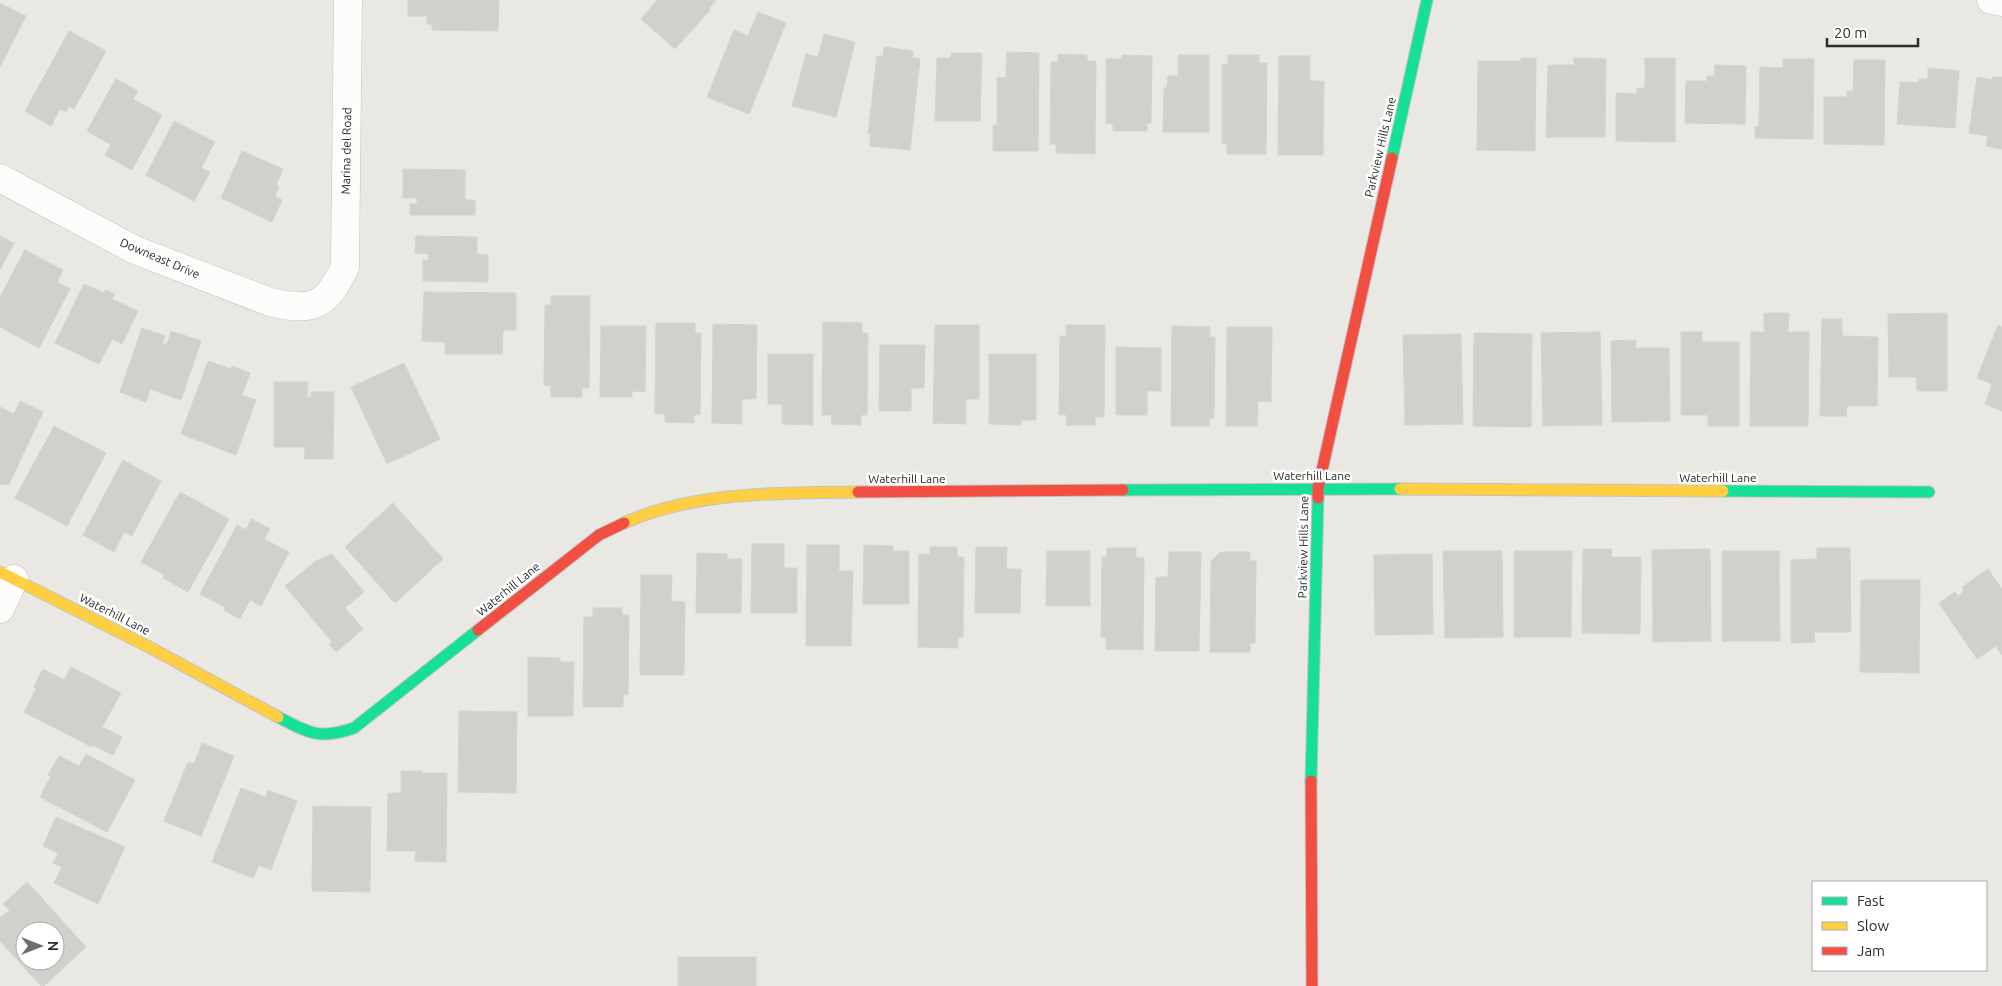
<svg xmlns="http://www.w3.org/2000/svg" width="2002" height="986" viewBox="0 0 2002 986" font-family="Ubuntu,sans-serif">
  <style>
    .building { fill: #d1d0cc; stroke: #d4d3cf; fill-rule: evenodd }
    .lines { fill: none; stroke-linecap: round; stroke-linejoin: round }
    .street-casing { stroke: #c4c3c2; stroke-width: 29 }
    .fast-casing { stroke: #c4c3c2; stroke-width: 13 }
    .slow-casing { stroke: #c4c3c2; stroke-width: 13 }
    .jam-casing { stroke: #c4c3c2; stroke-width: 13 }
    .street { stroke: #fcfcfb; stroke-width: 28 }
    .fast { stroke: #16e098; stroke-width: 11 }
    .slow { stroke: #ffcf43; stroke-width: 11 }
    .jam { stroke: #f24e42; stroke-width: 11 }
    .labels { text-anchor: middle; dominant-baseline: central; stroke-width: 5; stroke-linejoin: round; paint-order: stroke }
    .street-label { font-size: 12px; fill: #2c2c2c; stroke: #fff }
  </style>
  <rect width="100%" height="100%" fill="#e9e8e3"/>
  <!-- building -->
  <g class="building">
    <polygon points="408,0 499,0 498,31 432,30 432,24 427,24 427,16 408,16"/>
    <polygon points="657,0 716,0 709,8 710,10 675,49 641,19"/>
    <polygon points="0,3 26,16 0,67"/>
    <polygon points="758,12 786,23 749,114 707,97 734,30 748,36"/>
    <polygon points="69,31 106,51 74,109 69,106 66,112 60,109 51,126 25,111"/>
    <polygon points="824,34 855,42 836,117 792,106 806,54 818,57"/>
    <polygon points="884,47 913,51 912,58 920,59 910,150 870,146 871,134 868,134 877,56 883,56"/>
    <polygon points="1007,52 1039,53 1038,151 993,151 993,125 997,125 997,77 1006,78"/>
    <polygon points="951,53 982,53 980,121 935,121 937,58 951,58"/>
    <polygon points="1058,54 1087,55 1087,61 1096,61 1095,154 1056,153 1056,144 1050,144 1051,62 1058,62"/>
    <polygon points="1122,55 1152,56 1151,123 1147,123 1147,131 1113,131 1113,124 1106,123 1106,59 1122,59"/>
    <polygon points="1178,55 1209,55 1209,132 1163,132 1164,88 1167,88 1168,76 1178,76"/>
    <polygon points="1228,55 1259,55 1259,63 1267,63 1266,154 1227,154 1227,144 1222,144 1222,64 1228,64"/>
    <polygon points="1279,56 1310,56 1310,81 1324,81 1323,155 1278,155"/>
    <polygon points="1521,58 1536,58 1535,151 1477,150 1478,61 1521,61"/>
    <polygon points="1574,58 1606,59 1605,137 1546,137 1548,65 1574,65"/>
    <polygon points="1645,58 1675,58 1675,142 1616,141 1616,93 1637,94 1637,88 1645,88"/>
    <polygon points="1783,59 1814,59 1813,139 1755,138 1755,127 1759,127 1760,67 1783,68"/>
    <polygon points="1854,60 1885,60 1884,145 1824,144 1824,97 1847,97 1847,91 1853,91"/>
    <polygon points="1715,65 1746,66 1745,124 1685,123 1686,81 1707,81 1707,76 1714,76"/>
    <polygon points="1928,68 1959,71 1955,128 1897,124 1900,82 1919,83 1919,79 1928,79"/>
    <polygon points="1977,77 1992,80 1993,77 2002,77 2002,149 1986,146 1988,136 1969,133"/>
    <polygon points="116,79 138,91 133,99 162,115 132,170 105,155 111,145 87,131"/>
    <polygon points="174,121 215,142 201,168 210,172 194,201 146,175"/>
    <polygon points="242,151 283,169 276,185 279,186 275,196 282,200 272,222 221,198"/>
    <polygon points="403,169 465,170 465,200 475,200 475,215 410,215 410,204 417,204 417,198 403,198"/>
    <polygon points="0,236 14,243 0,270"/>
    <polygon points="416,236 477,237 477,254 488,255 488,282 423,281 423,260 428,260 429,254 415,253"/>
    <polygon points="25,250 63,270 57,282 70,289 39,348 0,327 0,297"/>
    <polygon points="84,284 104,293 106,290 115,294 112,299 138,311 122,344 112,339 99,364 55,343"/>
    <polygon points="424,292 516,293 516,330 503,330 502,354 445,354 445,342 422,341"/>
    <polygon points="551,296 590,296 589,388 582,388 582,397 551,397 551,386 544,385 545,305 551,305"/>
    <polygon points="1764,313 1789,313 1788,332 1809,332 1808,426 1750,426 1751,332 1764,332"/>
    <polygon points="1947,313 1947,391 1917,391 1916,377 1889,377 1888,314"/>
    <polygon points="1822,319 1842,319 1842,336 1878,337 1877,406 1847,406 1846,416 1820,416"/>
    <polygon points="823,322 862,323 862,333 868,333 867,415 861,415 861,425 831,424 832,415 822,415"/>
    <polygon points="656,323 695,323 695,333 701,333 700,415 694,415 694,423 665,422 665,414 655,414"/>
    <polygon points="713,324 757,325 756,399 742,399 742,424 712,423"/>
    <polygon points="935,325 979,325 979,399 966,399 966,424 933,423"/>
    <polygon points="1066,325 1105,325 1104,417 1095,417 1095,425 1066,425 1067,415 1059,415 1060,336 1066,336"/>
    <polygon points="1998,325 2002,327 2002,411 1985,404 1992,384 1977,378"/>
    <polygon points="601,326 646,326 645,392 632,391 632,397 600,397"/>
    <polygon points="1172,326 1210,327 1210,337 1215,337 1214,418 1209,418 1209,426 1171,426"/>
    <polygon points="1227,327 1272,327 1271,402 1258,401 1257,426 1226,426"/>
    <polygon points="142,328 165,336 162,343 167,345 171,331 201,341 181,400 150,389 146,402 120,392"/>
    <polygon points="1600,332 1602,425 1543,426 1541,333"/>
    <polygon points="1681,332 1702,332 1702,342 1739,342 1739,426 1708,426 1708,415 1681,415"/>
    <polygon points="1474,333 1532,334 1531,427 1473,426"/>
    <polygon points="1461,334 1463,424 1405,425 1403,335"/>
    <polygon points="1636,340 1636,348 1669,348 1670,421 1612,422 1611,341"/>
    <polygon points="880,345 925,345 924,388 911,388 911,411 879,411"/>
    <polygon points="1116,347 1161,348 1161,391 1147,391 1147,415 1116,415"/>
    <polygon points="768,354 813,354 813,425 782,424 782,404 768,404"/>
    <polygon points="989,354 1036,354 1036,420 1021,420 1021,425 989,424"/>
    <polygon points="208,361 231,369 232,366 250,373 242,395 256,400 236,455 181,434"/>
    <polygon points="404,363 440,439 387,464 351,387"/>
    <polygon points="274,382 308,382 307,397 311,397 311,392 334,392 333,459 304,459 305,447 274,447"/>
    <polygon points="20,401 43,412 9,484 3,485 0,484 0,407 14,414"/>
    <polygon points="54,426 106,453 67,526 15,498"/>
    <polygon points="123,460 161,481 132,536 124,532 114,552 83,535"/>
    <polygon points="180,492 229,519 188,592 163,578 165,575 141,562"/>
    <polygon points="393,503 443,559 395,603 345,547"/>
    <polygon points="251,519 270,529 264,539 289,552 261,606 250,600 240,619 224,610 225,607 200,594 237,525 246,530"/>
    <polygon points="752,544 784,544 784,568 797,568 797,613 751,613"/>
    <polygon points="807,545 839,545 839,571 853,571 851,646 806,646"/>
    <polygon points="864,545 893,546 893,551 909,551 909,604 863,604"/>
    <polygon points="930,547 957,547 957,557 964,557 963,637 958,637 958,648 918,647 919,554 930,554"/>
    <polygon points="976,547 1007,547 1006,569 1021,569 1020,613 975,613"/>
    <polygon points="1107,548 1136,548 1136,558 1144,558 1143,650 1106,649 1106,637 1101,637 1102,557 1107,557"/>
    <polygon points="1817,548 1850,548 1851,632 1814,632 1815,642 1791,643 1791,560 1817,559"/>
    <polygon points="1583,549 1612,549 1611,557 1641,557 1640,634 1582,633"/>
    <polygon points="1710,549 1711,641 1653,642 1652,550"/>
    <polygon points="1047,551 1090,551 1090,606 1046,606"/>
    <polygon points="1443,551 1502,551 1503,637 1445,638"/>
    <polygon points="1514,551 1572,551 1571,637 1514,637"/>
    <polygon points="1722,551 1779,551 1780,641 1722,641"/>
    <polygon points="1169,552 1201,552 1199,651 1155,651 1156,577 1168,577"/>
    <polygon points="1221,552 1250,552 1249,561 1256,561 1255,643 1250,643 1250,652 1210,652 1211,561"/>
    <polygon points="697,553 727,554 727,559 742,559 741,613 696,613"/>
    <polygon points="332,554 364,592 345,608 363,629 336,652 329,644 332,642 285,586 316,561"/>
    <polygon points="1432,554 1433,634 1375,635 1374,555"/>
    <polygon points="1988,569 2002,589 2002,655 1996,646 1977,659 1939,603 1955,592 1958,596 1964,591 1962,587"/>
    <polygon points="641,575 672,575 671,601 685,602 684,675 640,675"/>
    <polygon points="1861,580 1920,580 1919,673 1860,672"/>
    <polygon points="593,608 622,608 622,615 629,615 628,695 623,695 623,707 583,707 584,617 593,617"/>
    <polygon points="528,657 560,658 560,662 574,662 573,716 528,716"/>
    <polygon points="71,667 121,693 102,727 122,737 113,755 93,745 92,747 24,712 36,689 34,687 43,669 64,680"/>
    <polygon points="459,711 517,712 516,793 458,792"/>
    <polygon points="202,743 234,756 201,836 164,821 188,762 194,764"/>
    <polygon points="86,754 135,780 107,832 40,797 51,776 48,775 59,756 79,766"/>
    <polygon points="401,771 421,771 421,773 447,773 446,862 415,861 416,851 387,851 388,793 401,793"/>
    <polygon points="241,788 266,797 268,790 297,801 271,870 259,865 253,878 212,862"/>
    <polygon points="313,806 371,807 370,892 312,891"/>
    <polygon points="56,817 125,847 98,904 54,883 62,867 53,863 58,853 43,846"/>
    <path d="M27 882 86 947 44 986H41L0 941V917L10 911 3 904ZM25 931H55V961H25Z"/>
    <rect x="678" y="957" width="78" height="29"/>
  </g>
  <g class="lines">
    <defs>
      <g id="street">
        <polyline points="1991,0 2002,2"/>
        <path d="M0 178 135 250 270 302C313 312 326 307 345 267L348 0"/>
        <polyline points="0,609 14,579"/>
      </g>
      <g id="fast">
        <polyline points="1392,158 1427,0"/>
        <polyline points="1123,490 1400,489"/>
        <polyline points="1723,491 1929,492"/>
        <path d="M278 717C309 733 319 740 354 728L478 630"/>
        <polyline points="1311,781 1318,498"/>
      </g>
      <g id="slow">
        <polyline points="1400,489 1723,491"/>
        <path d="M624 523C694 491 783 493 858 492"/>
        <polyline points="0,572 151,648 278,717"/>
      </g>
      <g id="jam">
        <polyline points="858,492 1123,490"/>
        <polyline points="1318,498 1318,488 1392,158"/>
        <polyline points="478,630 599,535 624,523"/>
        <polyline points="1311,781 1312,986"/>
      </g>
    </defs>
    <!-- street casing -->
    <use href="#street" class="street-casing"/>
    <!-- fast casing -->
    <use href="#fast" class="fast-casing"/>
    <!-- slow casing -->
    <use href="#slow" class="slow-casing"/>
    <!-- jam casing -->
    <use href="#jam" class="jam-casing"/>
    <!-- street -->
    <use href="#street" class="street"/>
    <!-- fast -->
    <use href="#fast" class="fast"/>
    <!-- slow -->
    <use href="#slow" class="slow"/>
    <!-- jam -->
    <use href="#jam" class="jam"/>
  </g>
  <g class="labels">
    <!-- street labels -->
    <g class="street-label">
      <text transform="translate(1380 147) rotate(-77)">Parkview Hills Lane</text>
      <text transform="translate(346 151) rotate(-89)">Marina del Road</text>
      <text transform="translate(160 258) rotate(23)">Downeast Drive</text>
      <text x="1312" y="475">Waterhill Lane</text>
      <text x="1718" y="477">Waterhill Lane</text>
      <text x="907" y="478">Waterhill Lane</text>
      <text transform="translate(1303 547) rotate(-89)">Parkview Hills Lane</text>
      <text transform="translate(508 589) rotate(-39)">Waterhill Lane</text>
      <text transform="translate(115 614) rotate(27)">Waterhill Lane</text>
    </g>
  </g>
  <!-- legend -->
  <rect x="1812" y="881" width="175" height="90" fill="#ffffff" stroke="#ababab"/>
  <rect x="1822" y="897" width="25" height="8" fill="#16e098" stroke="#ababab"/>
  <text x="1857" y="906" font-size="15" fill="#2c2c2c">Fast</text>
  <rect x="1822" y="922" width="25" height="8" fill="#ffcf43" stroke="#ababab"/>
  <text x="1857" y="931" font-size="15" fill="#2c2c2c">Slow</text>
  <rect x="1822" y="947" width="25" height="8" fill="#f24e42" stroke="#ababab"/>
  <text x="1857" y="956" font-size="15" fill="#2c2c2c">Jam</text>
  <!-- north arrow -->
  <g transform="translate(40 946) rotate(90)"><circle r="24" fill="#ffffff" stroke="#ababab"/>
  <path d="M0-4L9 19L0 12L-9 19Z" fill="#6e6e6c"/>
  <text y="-8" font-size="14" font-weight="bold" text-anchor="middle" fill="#2c2c2c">N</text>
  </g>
  <!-- scale -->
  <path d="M1827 38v8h91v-8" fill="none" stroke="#2c2c2c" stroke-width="2.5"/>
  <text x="1834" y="38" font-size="15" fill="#2c2c2c" stroke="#ffffff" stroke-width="4" paint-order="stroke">20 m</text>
</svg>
